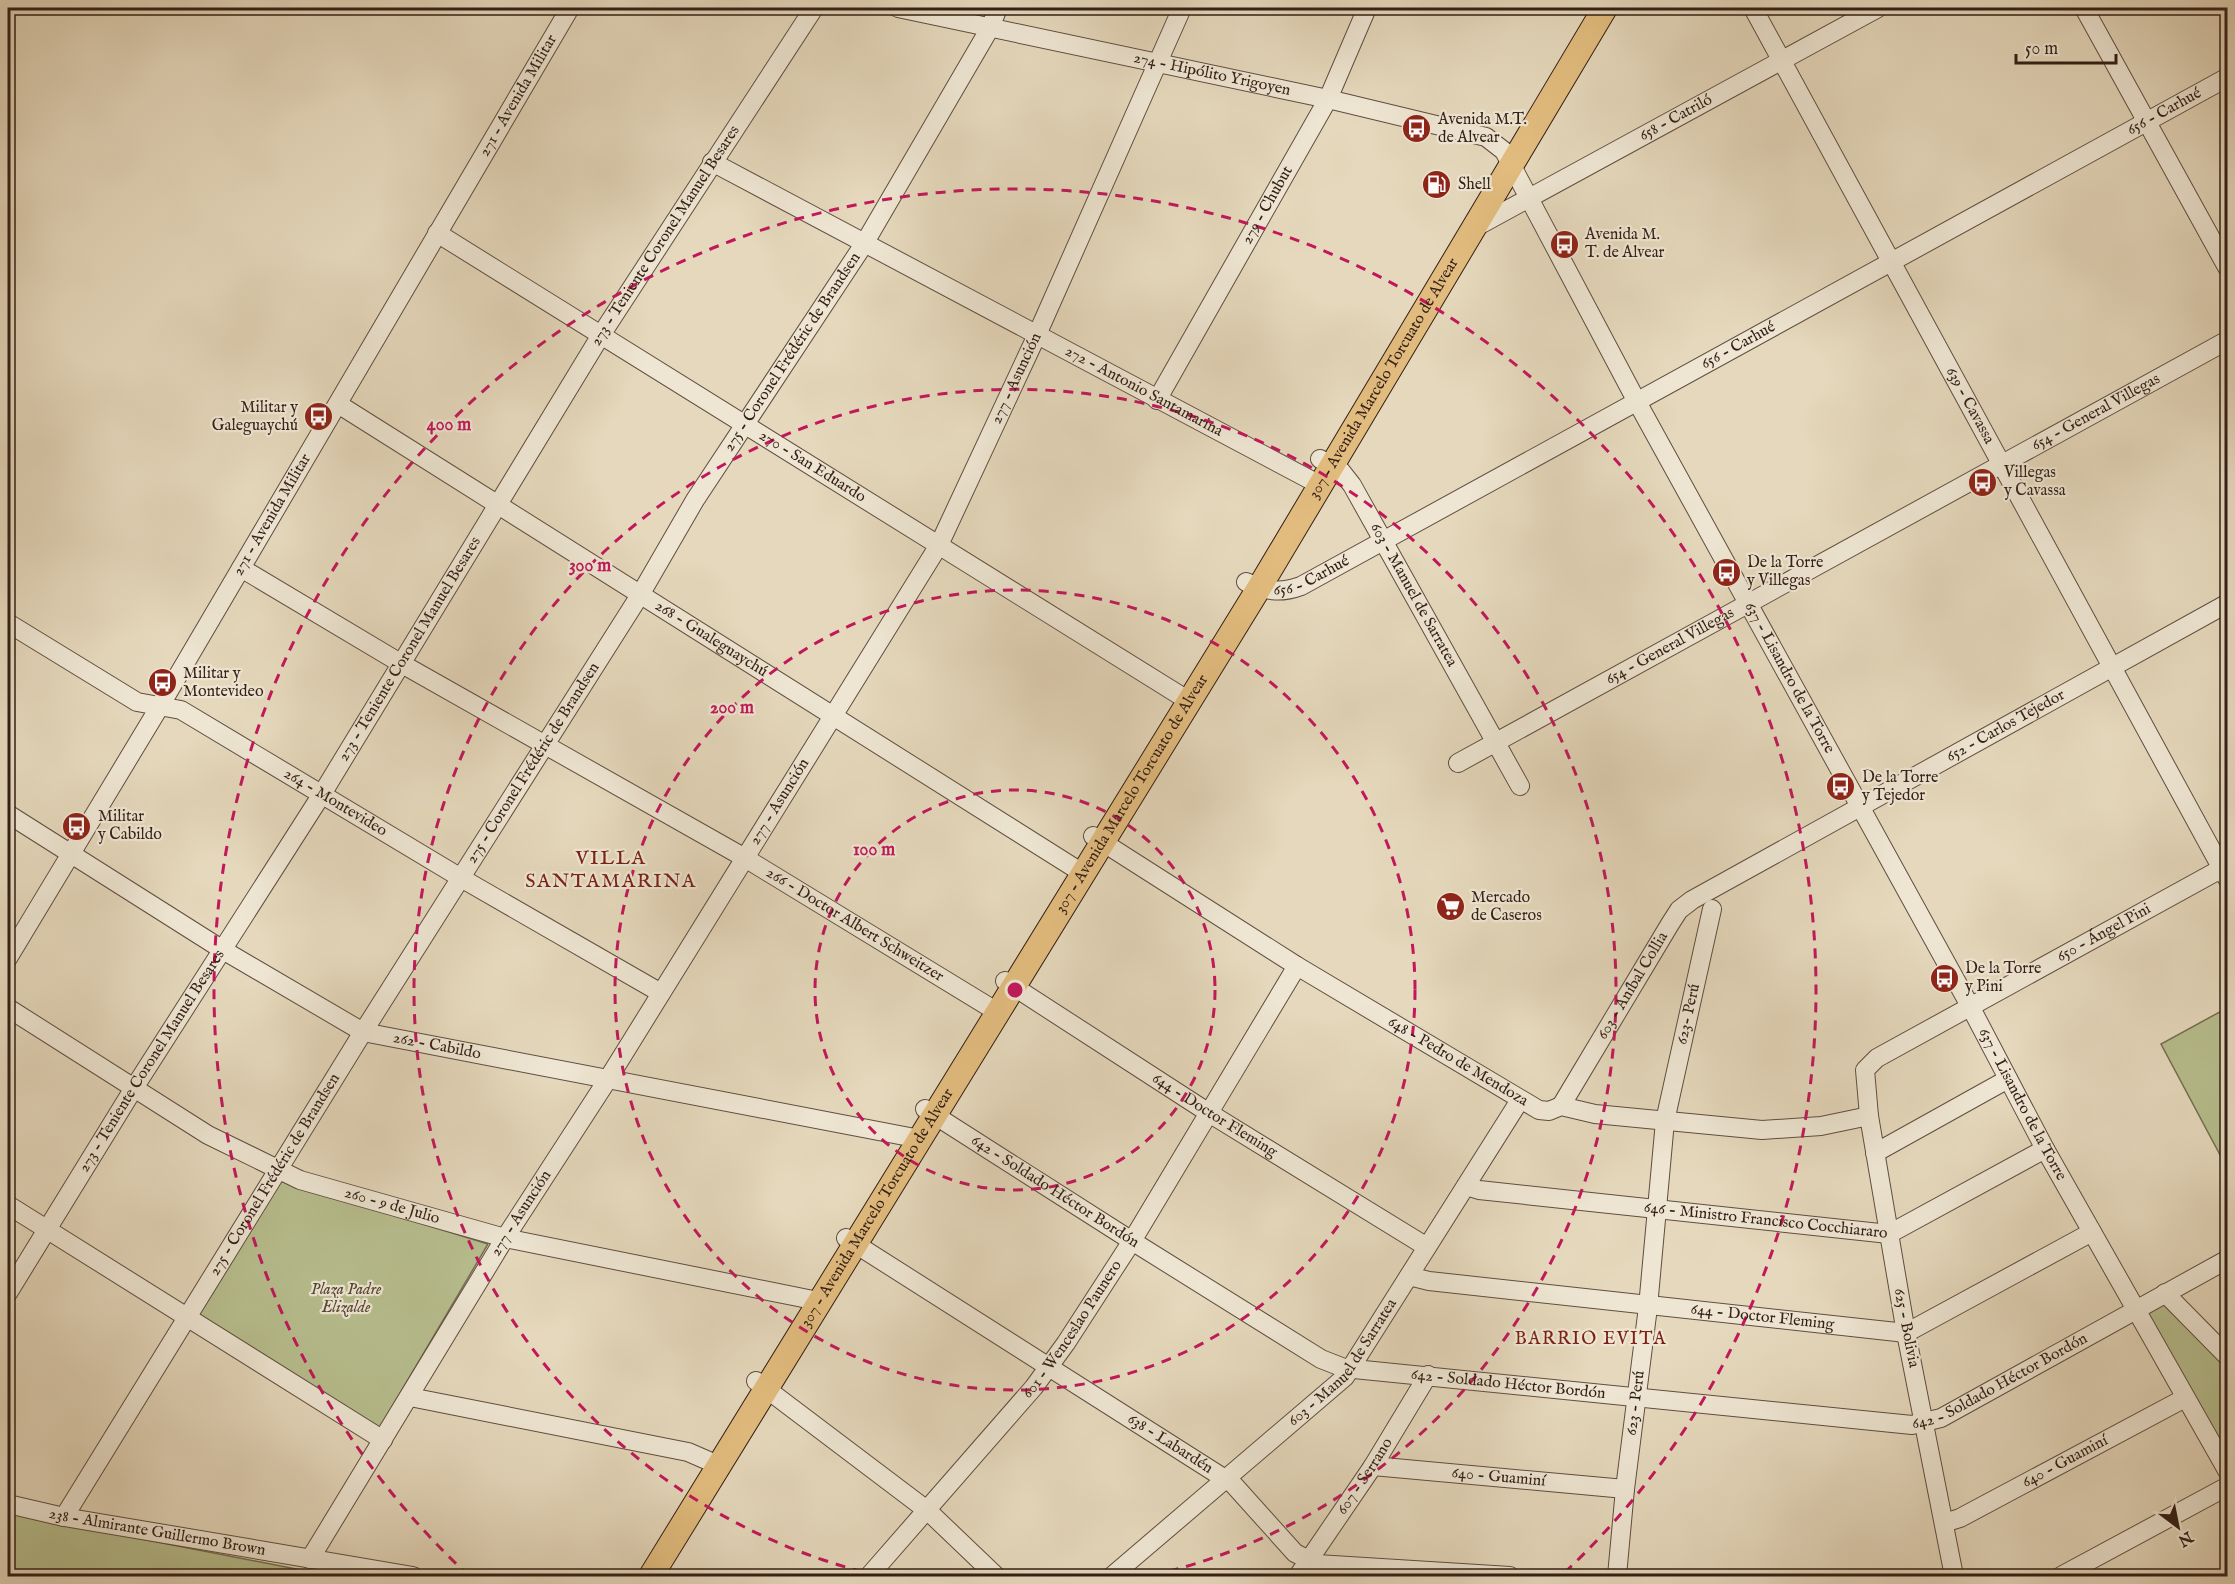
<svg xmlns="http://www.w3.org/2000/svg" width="2235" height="1584" viewBox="0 0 2235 1584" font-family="'IM FELL English',serif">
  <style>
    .green { fill: #b7be8e; stroke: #756e52; stroke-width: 1.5 }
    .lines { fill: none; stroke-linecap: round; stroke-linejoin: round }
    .minor-casing { stroke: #604d40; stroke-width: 20 }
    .major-casing { stroke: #331f17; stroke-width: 26 }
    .minor { stroke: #eee6d3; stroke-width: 18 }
    .major { stroke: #e2bc7e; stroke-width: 24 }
    .ring { fill: none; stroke: #c2185b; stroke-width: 3; stroke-dasharray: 10 8 }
    .labels { text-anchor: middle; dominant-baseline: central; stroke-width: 4.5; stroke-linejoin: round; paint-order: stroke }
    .street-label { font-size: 16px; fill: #331f17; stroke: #eee6d3 }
    .poi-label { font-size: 16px; fill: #331f17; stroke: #eee6d3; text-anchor: start }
    .park-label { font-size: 16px; font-style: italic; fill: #544735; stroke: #eee6d3 }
    .neighbourhood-label { font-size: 18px; letter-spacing: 1.5px; fill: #7a1f14; stroke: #eee6d3 }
    .quarter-label { font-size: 20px; letter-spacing: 1.5px; fill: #7a1f14; stroke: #eee6d3 }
    .centre { fill: #c2185b; stroke: #eee6d3; stroke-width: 3 }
    .ring-label { font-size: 18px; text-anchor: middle; font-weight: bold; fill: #c2185b; stroke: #eee6d3; stroke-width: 4.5; stroke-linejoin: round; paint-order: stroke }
  </style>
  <rect width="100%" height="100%" fill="#e5d8bc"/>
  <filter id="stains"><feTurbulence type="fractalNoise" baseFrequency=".00333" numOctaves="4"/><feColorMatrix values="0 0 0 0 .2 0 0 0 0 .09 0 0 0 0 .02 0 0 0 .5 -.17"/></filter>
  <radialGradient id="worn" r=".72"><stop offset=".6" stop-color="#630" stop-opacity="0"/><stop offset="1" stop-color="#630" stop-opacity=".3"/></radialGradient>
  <!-- green -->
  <g class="green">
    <polygon points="2227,1008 2227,1168 2161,1044"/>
    <polygon points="280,1180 488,1244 379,1429 194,1315"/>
    <polygon points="2167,1300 2227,1364 2227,1440 2221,1448 2146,1311"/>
    <polygon points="8,1513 332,1576 8,1576"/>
  </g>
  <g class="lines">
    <defs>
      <g id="minor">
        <path id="s1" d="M898 8 1328 99 1486 137 1504 151 1636 400 1970 1006 2045 1149 2228 1472"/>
        <path id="s2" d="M1753 8 2228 880"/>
        <polyline points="2084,8 2228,269"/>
        <path id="s3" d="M712 162 1320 485"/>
        <path id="s4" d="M1474 228 1878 8"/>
        <path id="s5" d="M437 233 1189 701"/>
        <path id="s6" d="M1157 400 1328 99 1367 8"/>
        <path id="s7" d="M338 404 1084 874"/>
        <path id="s8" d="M1320 459 1341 471 1352 485 1520 786"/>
        <path id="s9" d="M241 568 402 664 745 858 999 1013"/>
        <path id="s10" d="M1246 582C1267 591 1279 594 1301 586L2228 77"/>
        <path id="s11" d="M8 623 137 702 181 710 461 878 661 993"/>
        <path id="s12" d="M1458 763 2228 340"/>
        <path id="s13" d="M8 814 223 950 363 1032 920 1139"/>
        <path id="s14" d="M1093 836 1297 966 1539 1110 1549 1111 1561 1106 1595 1114 1762 1130 1821 1126 1869 1116"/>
        <path id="s15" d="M8 958 160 706 570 8"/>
        <path id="s16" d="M1005 981 1209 1113 1427 1247"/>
        <path id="s17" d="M8 1008 208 1135 300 1180 505 1238 818 1301"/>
        <path id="s18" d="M1561 1106 1670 924 1679 910 1692 900 2228 603"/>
        <path id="s19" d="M925 1109 1132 1241 1321 1359 1344 1368 1912 1425 1941 1418 2228 1259"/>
        <polyline points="1875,1153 2008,1079"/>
        <path id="s20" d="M1466 1186 1479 1190 1889 1234 2045 1149"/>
        <polyline points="8,1205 383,1440"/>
        <path id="s21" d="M846 1238 1233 1484 1295 1553 1317 1564 1510 1576"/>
        <path id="s22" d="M1409 1276 1429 1281 1906 1333 2092 1232"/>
        <path id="s23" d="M8 1293 134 1088 322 794 601 335 814 8"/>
        <polyline points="2165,1293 2228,1357"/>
        <polyline points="756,1381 928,1511 996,1576"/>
        <polyline points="410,1397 688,1452 718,1465"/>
        <path id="s24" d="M1373 1466 1625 1489"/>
        <path id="s25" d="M8 1504 64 1517 413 1576"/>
        <path id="s26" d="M64 1517 363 1032 640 595 695 500 864 244 990 28 998 8"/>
        <path id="s27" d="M1944 1523 1960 1518 2185 1398"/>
        <path id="s28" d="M310 1559 505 1238 608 1079 939 545 1036 337 1182 8"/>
        <path id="s29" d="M869 1576 1034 1387 1066 1343 1132 1241 1297 966"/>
        <path id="s30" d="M1112 1576 1345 1377 1520 1100"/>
        <path id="s31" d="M1298 1576 1373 1466 1428 1375"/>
        <path id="s32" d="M1617 1576 1625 1489 1648 1307 1665 1121 1712 909"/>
        <path id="s33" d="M1954 1576 1906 1333 1869 1116 1865 1070 1877 1058 2228 865"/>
        <polyline points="2061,1576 2228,1486"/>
      </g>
      <g id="major">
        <path id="s34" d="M651 1576 1259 588 1605 8"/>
      </g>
    </defs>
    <!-- minor casing -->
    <use href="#minor" class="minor-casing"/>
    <!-- major casing -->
    <use href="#major" class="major-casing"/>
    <!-- minor -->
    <use href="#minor" class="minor"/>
    <!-- major -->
    <use href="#major" class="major"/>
  </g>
  <!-- distance rings -->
  <g class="ring">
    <circle cx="1015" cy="990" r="200"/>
    <circle cx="1015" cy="990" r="400"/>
    <path d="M880 1576A601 601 0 1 1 1150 1576"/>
    <path d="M469 1576A801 801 0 1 1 1561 1576"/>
  </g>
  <!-- icons -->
  <defs>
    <symbol id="bus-disc" viewBox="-11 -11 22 22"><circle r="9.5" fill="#8f2418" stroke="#eee6d3"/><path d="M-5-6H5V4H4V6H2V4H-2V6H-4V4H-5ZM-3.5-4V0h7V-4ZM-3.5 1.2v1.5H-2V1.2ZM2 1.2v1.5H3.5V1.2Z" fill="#fff"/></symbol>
    <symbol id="fuel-disc" viewBox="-11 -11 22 22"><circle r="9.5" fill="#8f2418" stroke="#eee6d3"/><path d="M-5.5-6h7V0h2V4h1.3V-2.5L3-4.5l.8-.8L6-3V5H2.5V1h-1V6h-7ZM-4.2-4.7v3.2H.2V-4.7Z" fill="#fff"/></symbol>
    <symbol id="supermarket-disc" viewBox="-11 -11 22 22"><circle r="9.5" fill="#8f2418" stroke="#eee6d3"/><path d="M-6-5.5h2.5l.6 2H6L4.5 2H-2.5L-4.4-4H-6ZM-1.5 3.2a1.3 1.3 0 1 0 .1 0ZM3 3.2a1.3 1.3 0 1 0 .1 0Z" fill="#fff"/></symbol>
  </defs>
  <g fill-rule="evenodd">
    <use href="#bus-disc" x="1400" y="112" width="33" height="33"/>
    <use href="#fuel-disc" x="1420" y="168" width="33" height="33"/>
    <use href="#bus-disc" x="1548" y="228" width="33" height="33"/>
    <use href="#bus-disc" x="302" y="400" width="33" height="33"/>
    <use href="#bus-disc" x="1966" y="466" width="33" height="33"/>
    <use href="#bus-disc" x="1710" y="556" width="33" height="33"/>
    <use href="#bus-disc" x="146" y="666" width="33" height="33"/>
    <use href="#bus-disc" x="1824" y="770" width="33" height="33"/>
    <use href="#bus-disc" x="60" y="810" width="33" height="33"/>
    <use href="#supermarket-disc" x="1434" y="890" width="33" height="33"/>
    <use href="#bus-disc" x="1928" y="962" width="33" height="33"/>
  </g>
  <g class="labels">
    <!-- street labels -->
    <g class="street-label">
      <text stroke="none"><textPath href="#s1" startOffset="321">274 - Hipólito Yrigoyen</textPath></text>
      <text stroke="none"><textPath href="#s15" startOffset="1002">271 - Avenida Militar</textPath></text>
      <text stroke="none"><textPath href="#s10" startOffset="1042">656 - Carhué</textPath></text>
      <text stroke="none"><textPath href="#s4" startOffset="230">658 - Catriló</textPath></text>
      <text stroke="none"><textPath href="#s6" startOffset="224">279 - Chubut</textPath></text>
      <text stroke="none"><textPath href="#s23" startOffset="1245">273 - Teniente Coronel Manuel Besares</textPath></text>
      <text stroke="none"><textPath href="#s10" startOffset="556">656 - Carhué</textPath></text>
      <text stroke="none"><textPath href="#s26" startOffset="1374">275 - Coronel Frédéric de Brandsen</textPath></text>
      <text stroke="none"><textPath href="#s28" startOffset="1377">277 - Asunción</textPath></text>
      <text stroke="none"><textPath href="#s34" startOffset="1404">307 - Avenida Marcelo Torcuato de Alvear</textPath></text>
      <text stroke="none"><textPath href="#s3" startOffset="489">272 - Antonio Santamarina</textPath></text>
      <text stroke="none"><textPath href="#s2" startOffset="453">639 - Cavassa</textPath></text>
      <text stroke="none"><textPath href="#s12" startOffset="728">654 - General Villegas</textPath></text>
      <text stroke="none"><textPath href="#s5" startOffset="442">270 - San Eduardo</textPath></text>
      <text stroke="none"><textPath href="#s15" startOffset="516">271 - Avenida Militar</textPath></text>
      <text stroke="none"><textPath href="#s10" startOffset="70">656 - Carhué</textPath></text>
      <text stroke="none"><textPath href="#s8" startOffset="168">603 - Manuel de Sarratea</textPath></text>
      <text stroke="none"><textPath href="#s7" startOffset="441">268 - Gualeguaychú</textPath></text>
      <text stroke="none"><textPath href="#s12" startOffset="242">654 - General Villegas</textPath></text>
      <text stroke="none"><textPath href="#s23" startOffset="759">273 - Teniente Coronel Manuel Besares</textPath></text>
      <text stroke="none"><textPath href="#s1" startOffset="1224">637 - Lisandro de la Torre</textPath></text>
      <text stroke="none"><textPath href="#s18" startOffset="604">652 - Carlos Tejedor</textPath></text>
      <text stroke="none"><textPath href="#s26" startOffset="888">275 - Coronel Frédéric de Brandsen</textPath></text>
      <text stroke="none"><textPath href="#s34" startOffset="918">307 - Avenida Marcelo Torcuato de Alvear</textPath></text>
      <text stroke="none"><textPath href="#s28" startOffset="891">277 - Asunción</textPath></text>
      <text stroke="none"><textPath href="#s11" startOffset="376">264 - Montevideo</textPath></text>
      <text stroke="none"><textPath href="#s9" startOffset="710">266 - Doctor Albert Schweitzer</textPath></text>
      <text stroke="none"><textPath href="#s33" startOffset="790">650 - Ángel Pini</textPath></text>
      <text stroke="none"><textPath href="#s18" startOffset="140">603 - Aníbal Collia</textPath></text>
      <text stroke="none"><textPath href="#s32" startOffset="567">623- Perú</textPath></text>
      <text stroke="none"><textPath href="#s13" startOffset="492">262 - Cabildo</textPath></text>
      <text stroke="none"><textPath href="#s23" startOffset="273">273 - Teniente Coronel Manuel Besares</textPath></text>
      <text stroke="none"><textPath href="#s14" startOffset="429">648 - Pedro de Mendoza</textPath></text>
      <text stroke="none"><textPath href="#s1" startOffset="1710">637 - Lisandro de la Torre</textPath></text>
      <text stroke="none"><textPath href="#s16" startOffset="249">644 - Doctor Fleming</textPath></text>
      <text stroke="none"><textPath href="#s26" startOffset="402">275 - Coronel Frédéric de Brandsen</textPath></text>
      <text stroke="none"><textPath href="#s19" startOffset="154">642 - Soldado Héctor Bordón</textPath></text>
      <text stroke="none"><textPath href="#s17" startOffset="435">260 - 9 de Julio</textPath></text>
      <text stroke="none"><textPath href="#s34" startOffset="432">307 - Avenida Marcelo Torcuato de Alvear</textPath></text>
      <text stroke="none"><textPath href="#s28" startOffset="405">277 - Asunción</textPath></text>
      <text stroke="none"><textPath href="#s20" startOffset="302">646 - Ministro Francisco Cocchiararo</textPath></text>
      <text stroke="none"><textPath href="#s22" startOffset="356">644 - Doctor Fleming</textPath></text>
      <text transform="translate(1906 1328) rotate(79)">625 - Bolivia</text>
      <text stroke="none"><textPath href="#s29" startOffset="320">601 - Wenceslao Paunero</textPath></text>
      <text stroke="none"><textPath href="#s30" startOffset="316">603 - Manuel de Sarratea</textPath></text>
      <text stroke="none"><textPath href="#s19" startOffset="1162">642 - Soldado Héctor Bordón</textPath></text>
      <text stroke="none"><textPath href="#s19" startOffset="658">642 - Soldado Héctor Bordón</textPath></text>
      <text stroke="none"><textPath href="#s32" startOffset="174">623 - Perú</textPath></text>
      <text stroke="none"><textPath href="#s21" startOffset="384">638 - Labardén</textPath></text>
      <text stroke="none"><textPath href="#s27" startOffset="136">640 - Guaminí</textPath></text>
      <text stroke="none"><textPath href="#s31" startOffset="120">607 - Serrano</textPath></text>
      <text stroke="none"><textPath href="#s24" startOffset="126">640 - Guaminí</textPath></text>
      <text stroke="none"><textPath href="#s25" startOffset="152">238 - Almirante Guillermo Brown</textPath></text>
    </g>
    <!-- poi labels -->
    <g class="poi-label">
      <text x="1438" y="120">Avenida M.T.<tspan x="1438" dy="18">de Alvear</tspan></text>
      <text x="1458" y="185">Shell</text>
      <text x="1585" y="235">Avenida M.<tspan x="1585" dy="18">T. de Alvear</tspan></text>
      <text x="298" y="408" text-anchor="end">Militar y<tspan x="298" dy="18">Galeguaychú</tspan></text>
      <text x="2004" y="473">Villegas<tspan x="2004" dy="18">y Cavassa</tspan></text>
      <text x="1747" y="563">De la Torre<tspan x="1747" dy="18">y Villegas</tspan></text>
      <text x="183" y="674">Militar y<tspan x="183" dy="18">Montevideo</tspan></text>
      <text x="1862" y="778">De la Torre<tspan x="1862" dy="18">y Tejedor</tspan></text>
      <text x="98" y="817">Militar<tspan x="98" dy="18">y Cabildo</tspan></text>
      <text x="1471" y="898">Mercado<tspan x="1471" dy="18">de Caseros</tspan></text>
      <text x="1965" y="969">De la Torre<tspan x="1965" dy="18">y Pini</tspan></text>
    </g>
    <!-- park labels -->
    <g class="park-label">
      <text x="346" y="1290">Plaza Padre<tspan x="346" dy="18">Elizalde</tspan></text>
    </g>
    <!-- neighbourhood labels -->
    <g class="neighbourhood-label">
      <text x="1591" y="1339">BARRIO EVITA</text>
    </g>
    <!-- quarter labels -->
    <g class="quarter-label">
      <text x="611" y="858">VILLA<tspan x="611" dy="23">SANTAMARINA</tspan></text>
    </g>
  </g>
  <circle cx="1015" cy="990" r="9" class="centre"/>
  <g class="ring-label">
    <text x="449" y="430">400 m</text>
    <text x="590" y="571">300 m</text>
    <text x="732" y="713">200 m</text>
    <text x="874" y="855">100 m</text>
  </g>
  <!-- margin -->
  <rect width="2235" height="1584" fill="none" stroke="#e5d8bc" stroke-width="30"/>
  <rect x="9" y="9" width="2217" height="1566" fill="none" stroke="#331f17" stroke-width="3"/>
  <rect x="15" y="15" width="2205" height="1554" fill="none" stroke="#331f17" stroke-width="1.5"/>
  <!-- north arrow -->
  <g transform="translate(2178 1527) rotate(148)" stroke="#eee6d3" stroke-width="4.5" paint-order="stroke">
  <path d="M0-4.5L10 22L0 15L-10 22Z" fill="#331f17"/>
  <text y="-9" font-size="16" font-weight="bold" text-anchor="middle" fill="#331f17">N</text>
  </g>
  <!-- scale -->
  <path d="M2016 54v9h100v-9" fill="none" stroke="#331f17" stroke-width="3"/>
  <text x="2025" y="54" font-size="18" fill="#331f17" stroke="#eee6d3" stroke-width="4.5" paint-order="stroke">50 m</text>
  <rect width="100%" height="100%" filter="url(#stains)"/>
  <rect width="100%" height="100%" fill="url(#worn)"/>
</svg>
